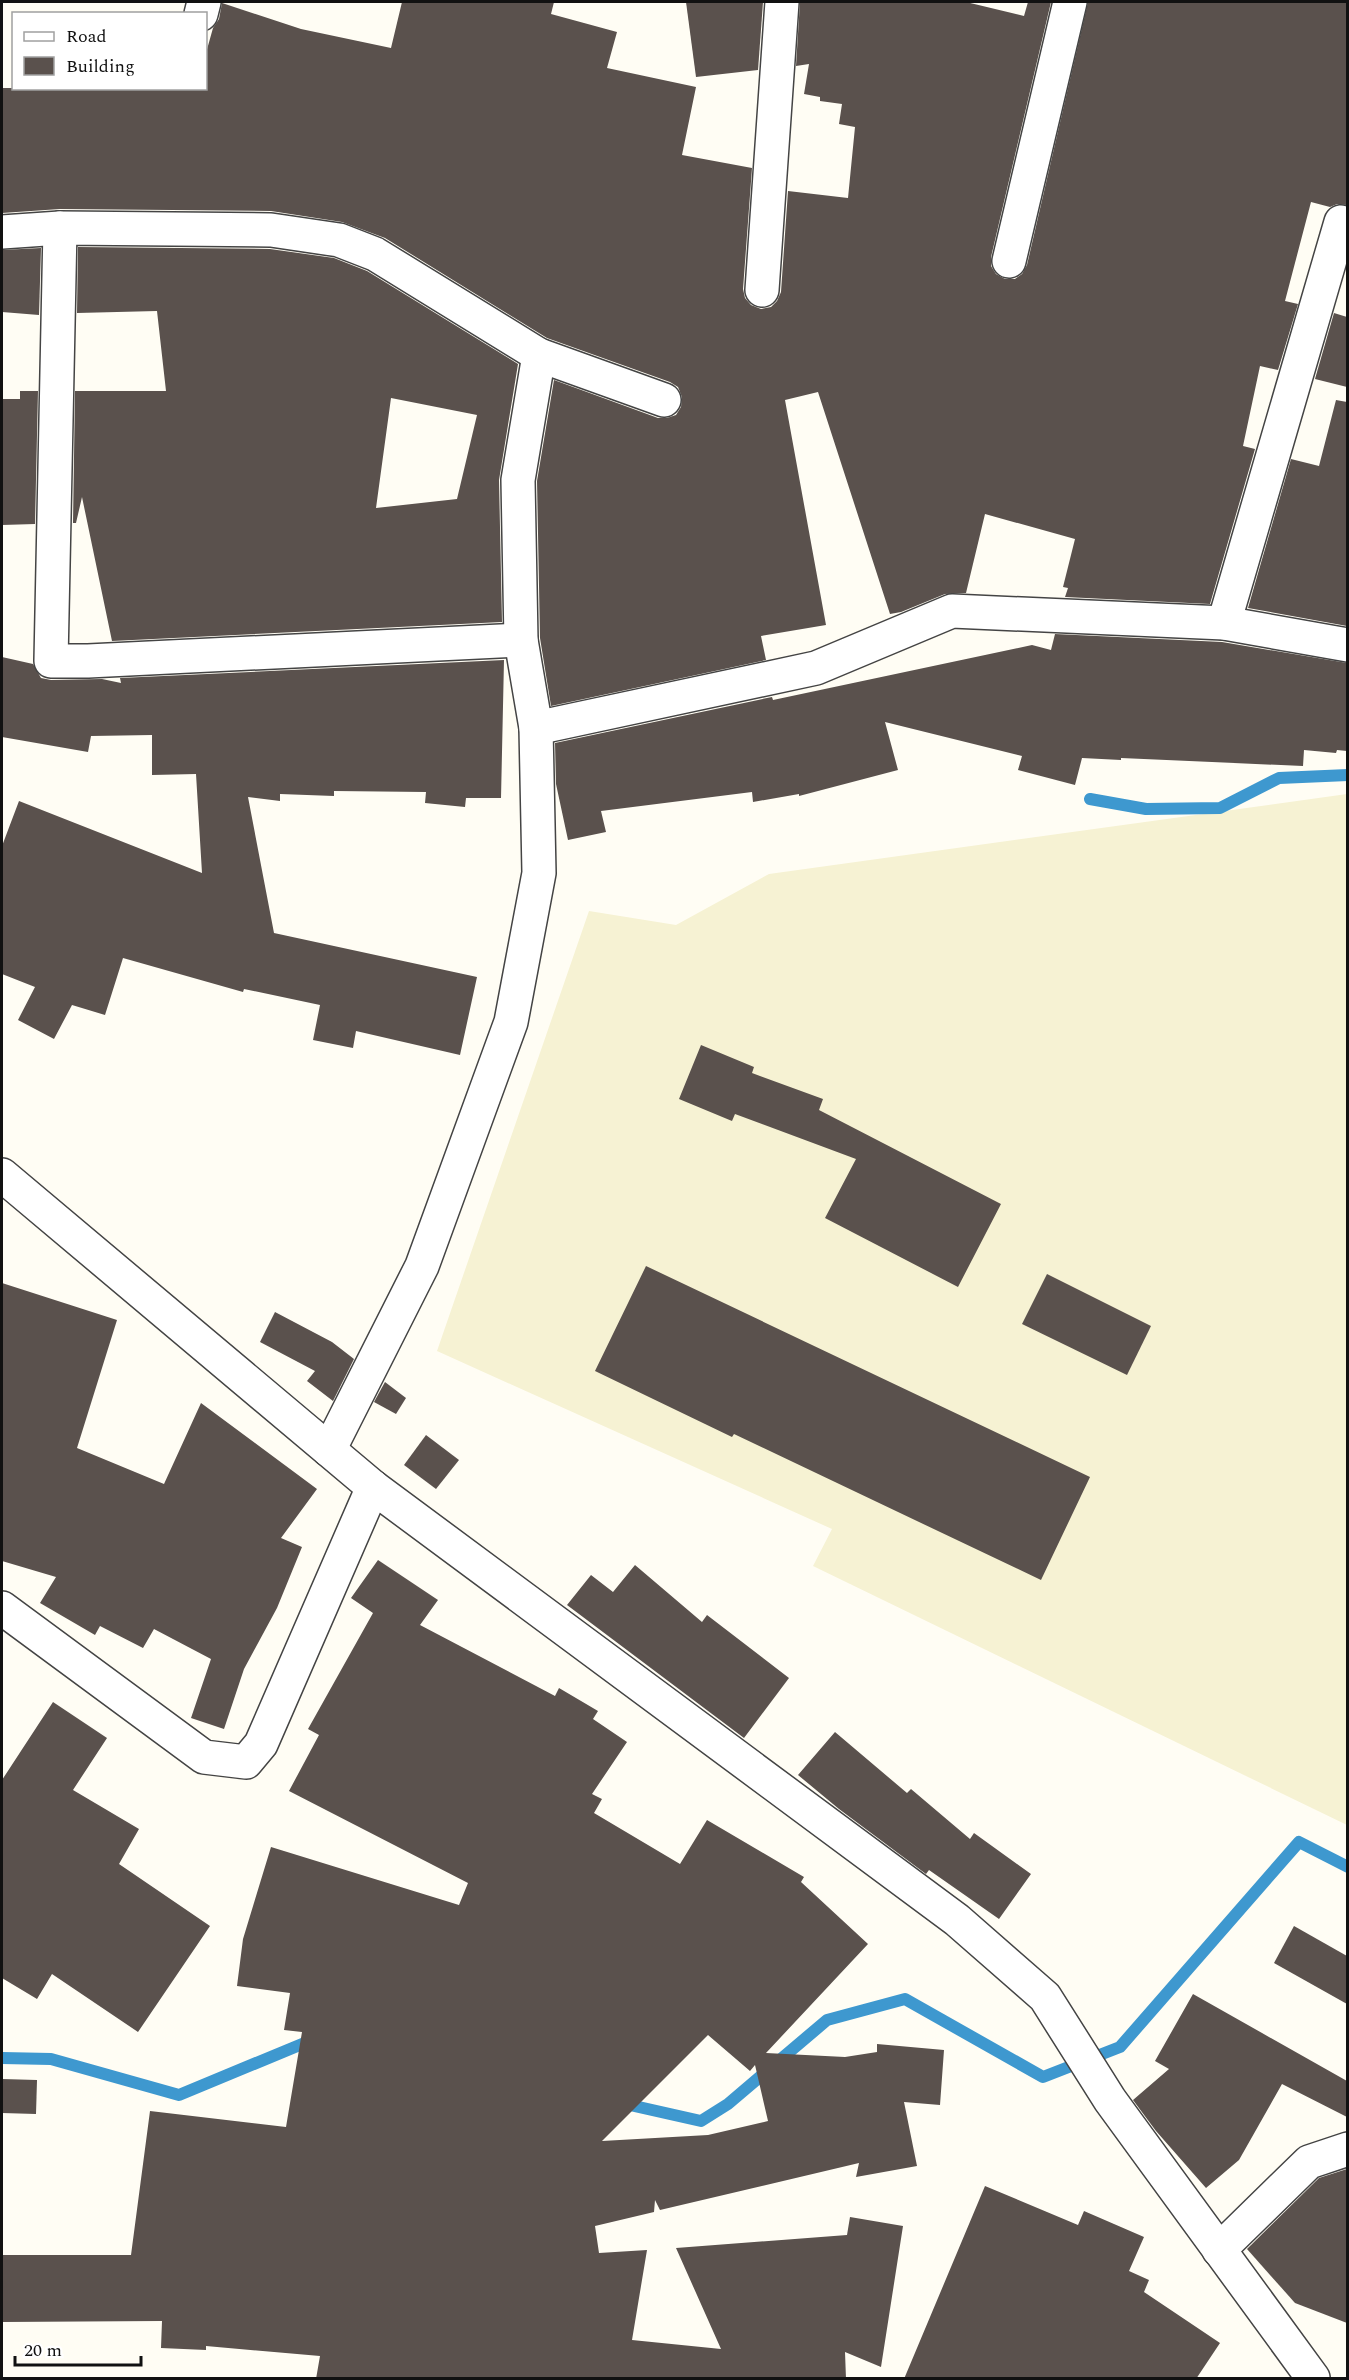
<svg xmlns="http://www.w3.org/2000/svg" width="1349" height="2380" viewBox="0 0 1349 2380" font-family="Spectral,serif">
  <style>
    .farmland { fill: #f6f2d3 }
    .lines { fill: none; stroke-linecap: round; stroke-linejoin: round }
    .stream { stroke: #3e98cf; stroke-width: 12 }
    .building { fill: #5a514d; fill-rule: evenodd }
    .minor-casing { stroke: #444; stroke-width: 36 }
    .minor { stroke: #fff; stroke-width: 33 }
  </style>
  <rect width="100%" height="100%" fill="#fffdf4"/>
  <!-- farmland -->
  <polygon class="farmland" points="1347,794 1347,1825 813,1566 832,1529 437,1351 589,911 676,925 769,874"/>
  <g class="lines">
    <!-- stream -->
    <g class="stream">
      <polyline points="1090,799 1146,809 1220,808 1279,778 1348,775"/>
      <polyline points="2,2058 51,2059 179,2095 307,2042 315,2044"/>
      <polyline points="621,2103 701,2121 728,2104 827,2020 905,1999 1043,2077 1120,2047 1299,1842 1348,1867"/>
    </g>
  </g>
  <!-- building -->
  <g class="building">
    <polygon points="402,2 554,2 551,14 617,32 607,68 696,87 682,155 752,168 743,289 745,298 751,305 761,309 771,307 777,301 781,292 788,191 848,198 855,127 839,124 842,104 820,101 820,97 804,94 809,64 796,66 800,2 966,2 1024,16 1028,2 1051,2 991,257 991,266 996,274 1005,279 1015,279 1022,274 1027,265 1088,2 1347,2 1347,205 1337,204 1330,207 1311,202 1285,301 1298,304 1278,370 1260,366 1243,446 1255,449 1210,604 1065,597 1068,588 1063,587 1075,539 985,514 966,593 945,594 901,612 890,614 818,392 785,400 826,625 761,636 766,660 551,706 540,638 537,481 554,380 658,418 667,418 676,415 681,407 682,397 678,387 670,382 547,338 385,238 342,222 271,211 60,209 2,213 2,88 206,88 206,53 213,28 219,19 222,3 301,29 391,48"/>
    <polygon points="686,2 763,2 758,70 696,77"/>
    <path d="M78 247 270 249 334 258 367 271 518 364 499 480 502 622 112 641 82 497 76 523H73L75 391H166L157 311 77 313ZM391 398 477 415 457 499 376 508Z"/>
    <polygon points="41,248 39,315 2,312 2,250"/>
    <polygon points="1334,313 1347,317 1347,387 1315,379"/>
    <polygon points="20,391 38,391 35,524 2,525 2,399 20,399"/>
    <polygon points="1336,400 1347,402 1347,626 1248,608 1291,459 1319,466"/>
    <polygon points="1055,634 1222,642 1347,663 1347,751 1337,750 1336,753 1304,750 1303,766 1121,758 1121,760 1082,758 1075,785 1018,770 1022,756 885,722 898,770 799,796 799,794 753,802 752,792 601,811 606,832 568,840 556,784 555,743 772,697 773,700 1032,645 1051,650"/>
    <polygon points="2,657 33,664 41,678 51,680 102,679 121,683 120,678 504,660 501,798 466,798 465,807 425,803 426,792 334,791 334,796 280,794 280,801 248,797 274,933 477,977 460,1055 356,1031 353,1048 313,1040 320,1005 244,989 243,992 123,958 105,1015 72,1005 54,1039 18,1020 35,987 2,974 2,846 19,801 202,873 196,774 152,775 152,735 91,736 88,752 2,737"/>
    <polygon points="701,1045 754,1067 752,1073 823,1099 819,1110 1001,1204 958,1287 825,1218 856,1159 735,1114 732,1121 679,1099"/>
    <polygon points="646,1266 1090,1477 1041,1580 734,1434 732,1437 595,1371"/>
    <polygon points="1047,1274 1151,1326 1127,1375 1022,1324"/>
    <polygon points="2,1283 117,1320 77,1448 164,1484 201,1403 317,1489 281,1538 302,1547 277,1608 244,1669 224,1729 191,1718 211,1659 154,1629 143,1648 100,1626 95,1635 40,1603 56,1577 2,1561"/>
    <polygon points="275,1312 332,1342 354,1359 333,1401 307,1381 315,1371 260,1342"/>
    <polygon points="385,1382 406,1398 396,1414 374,1402"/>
    <polygon points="426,1435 459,1460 436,1489 404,1465"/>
    <path d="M378 1560 438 1600 420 1625 555 1696 559 1688 598 1711 593 1719 627 1742 592 1794 602 1799 594 1813 680 1864 707 1820 804 1877 801 1882 868 1944 766 2053 845 2057 877 2052V2044L944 2050 940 2105 904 2102 917 2166 856 2177 859 2163 660 2210 655 2200 654 2212 595 2226 599 2253 647 2250 632 2340 721 2349 676 2248 847 2235 850 2217 903 2226 881 2367 845 2352 846 2379H316L320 2356 206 2346V2350L161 2348 162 2321 2 2322V2255H131L150 2111 286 2127 302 2032 284 2030 290 1993 237 1986 243 1939 271 1847 459 1905 468 1883 289 1791 319 1735 308 1729 373 1613 351 1598ZM708 2035 750 2071 755 2065 768 2121 708 2135 602 2141Z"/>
    <polygon points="635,1565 702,1622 707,1615 789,1678 744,1738 567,1605 591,1575 613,1592"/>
    <polygon points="53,1702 107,1738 73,1790 139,1829 119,1864 210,1926 138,2032 52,1974 37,1999 2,1978 2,1780"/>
    <polygon points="835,1732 907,1793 911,1789 970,1839 974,1833 1031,1874 999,1919 929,1870 926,1874 839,1809 798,1775"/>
    <polygon points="1294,1926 1347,1956 1347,2004 1274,1963"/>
    <polygon points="1193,1994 1347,2081 1347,2117 1282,2084 1239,2160 1206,2188 1156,2131 1133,2100 1169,2069 1155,2061"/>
    <polygon points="2,2079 37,2080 36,2114 2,2113"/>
    <polygon points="1347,2169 1347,2323 1295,2303 1247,2249 1319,2178"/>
    <polygon points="985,2186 1078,2225 1084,2211 1144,2237 1129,2271 1149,2280 1144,2292 1220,2343 1196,2379 904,2379"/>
  </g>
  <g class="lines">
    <defs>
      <g id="minor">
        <polyline points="201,14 204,2"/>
        <polyline points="60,228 51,661 88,661 521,640"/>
        <polyline points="2,232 60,228 271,230 339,240 375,254 539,355 664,400"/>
        <polyline points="1009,261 1070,2"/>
        <polyline points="762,290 782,2"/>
        <polyline points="1224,623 1341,222"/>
        <polyline points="536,728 816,668 952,611 1224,623 1348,645"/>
        <polyline points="2,1175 373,1487 957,1920 1045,1997 1110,2100 1313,2378"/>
        <polyline points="329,1450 422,1266 511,1022 539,873 536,728 521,640 518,480 539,355"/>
        <polyline points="2,1608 204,1757 246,1762 261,1744 373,1487"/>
        <polyline points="1219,2250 1309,2162 1348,2149"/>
      </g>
    </defs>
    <!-- minor casing -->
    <use href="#minor" class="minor-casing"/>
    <!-- minor -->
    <use href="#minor" class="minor"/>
  </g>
  <!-- border -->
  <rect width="1349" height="2380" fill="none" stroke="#111111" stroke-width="6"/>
  <!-- legend -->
  <rect x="12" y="12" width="195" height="78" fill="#ffffff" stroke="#a0a0a0" stroke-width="1.5"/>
  <rect x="24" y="32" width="30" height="9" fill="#ffffff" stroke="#a0a0a0" stroke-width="1.5"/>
  <text x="66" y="42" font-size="18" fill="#111111">Road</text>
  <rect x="24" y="57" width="30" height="18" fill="#5a514d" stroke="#a0a0a0" stroke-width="1.5"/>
  <text x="66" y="72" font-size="18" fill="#111111">Building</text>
  <!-- scale -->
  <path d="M15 2356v9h126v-9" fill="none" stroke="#111111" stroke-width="3"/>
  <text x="24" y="2356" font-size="18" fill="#111111" stroke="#ffffff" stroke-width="4.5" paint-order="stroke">20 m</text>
</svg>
